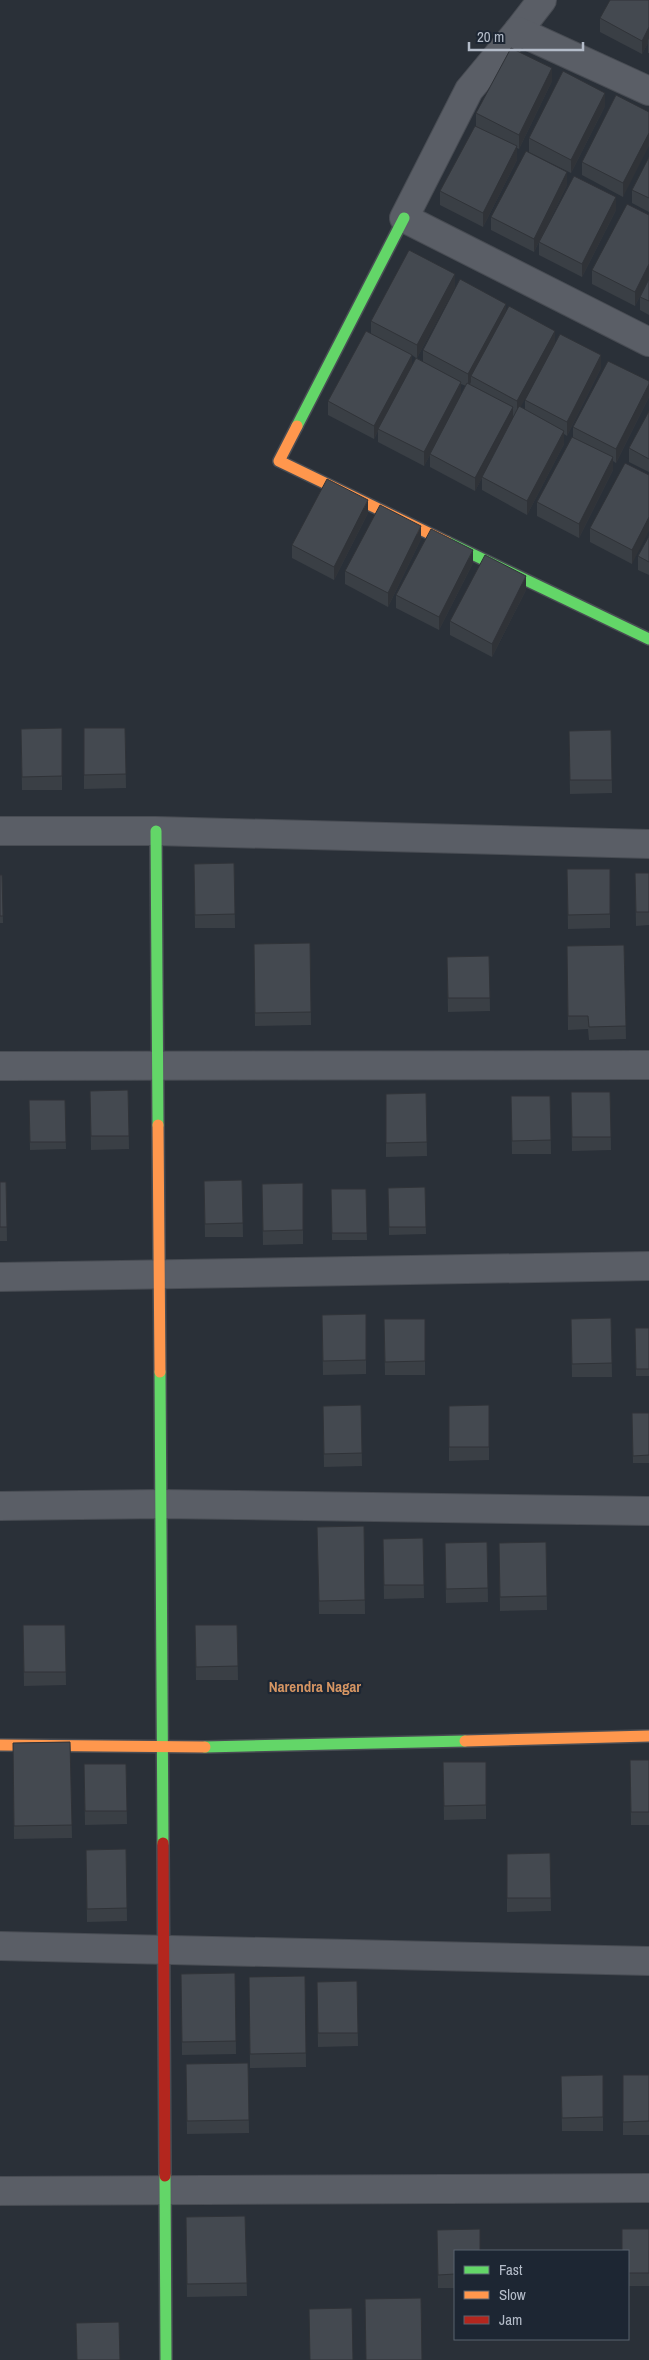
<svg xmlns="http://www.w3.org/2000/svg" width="649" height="2360" viewBox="0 0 649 2360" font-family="'Archivo Narrow',sans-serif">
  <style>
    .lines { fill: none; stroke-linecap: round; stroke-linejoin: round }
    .street-casing { stroke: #484c53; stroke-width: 30 }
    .fast-casing { stroke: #484c53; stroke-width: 14 }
    .slow-casing { stroke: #484c53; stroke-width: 14 }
    .jam-casing { stroke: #484c53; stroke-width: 14 }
    .street { stroke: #5a5e66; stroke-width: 28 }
    .fast { stroke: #63d668; stroke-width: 11 }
    .slow { stroke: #ff974d; stroke-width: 11 }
    .jam { stroke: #b3261e; stroke-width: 11 }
    .wall { fill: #3a3f45; fill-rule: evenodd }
    .shaded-wall { fill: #303338 }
    .building { fill: #444950; stroke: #303338 }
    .labels { text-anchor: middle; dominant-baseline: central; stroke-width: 4.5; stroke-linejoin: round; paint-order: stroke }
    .neighbourhood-label { font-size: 15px; font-weight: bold; fill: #d59563; stroke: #1d2633 }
  </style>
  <rect width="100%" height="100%" fill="#2a3038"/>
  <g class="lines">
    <defs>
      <g id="street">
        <polyline points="518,31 542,0"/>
        <polyline points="649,91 518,31 469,90 404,218 649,342"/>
        <polyline points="0,831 156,831 649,844"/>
        <polyline points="0,1066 649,1065"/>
        <polyline points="0,1277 649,1266"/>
        <polyline points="0,1506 161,1504 649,1511"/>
        <polyline points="0,1946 649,1961"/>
        <polyline points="0,2191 649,2188"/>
      </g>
      <g id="fast">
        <polyline points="297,426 404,218"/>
        <polyline points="447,542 649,639"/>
        <polyline points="156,831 158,1125"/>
        <polyline points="160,1372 163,1843"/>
        <polyline points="205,1747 465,1741"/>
        <polyline points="165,2176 166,2360"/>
      </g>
      <g id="slow">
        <polyline points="297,426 279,461 447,542"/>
        <polyline points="158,1125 160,1372"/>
        <polyline points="465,1741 649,1736"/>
        <polyline points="0,1745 205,1747"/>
      </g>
      <polyline id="jam" points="163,1843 165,2176"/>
    </defs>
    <!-- street casing -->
    <use href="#street" class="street-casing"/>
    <!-- fast casing -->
    <use href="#fast" class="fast-casing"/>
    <!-- slow casing -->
    <use href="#slow" class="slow-casing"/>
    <!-- jam casing -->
    <use href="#jam" class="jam-casing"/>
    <!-- street -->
    <use href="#street" class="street"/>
    <!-- fast -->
    <use href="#fast" class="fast"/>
    <!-- slow -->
    <use href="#slow" class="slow"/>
    <!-- jam -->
    <use href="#jam" class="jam"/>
  </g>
  <!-- wall -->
  <g class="wall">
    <polygon points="649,0 649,53 648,53 648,43 642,54 600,32 600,18"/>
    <polygon points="552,81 519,149 517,148 517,160 483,227 440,205 440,191 476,126 476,113"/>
    <polygon points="605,106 571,173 529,152 529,138"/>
    <polygon points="649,112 623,197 582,175 582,162"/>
    <polygon points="649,157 649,212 632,203 632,190"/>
    <polygon points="567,185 534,252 491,230 491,217"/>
    <polygon points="616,210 582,277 539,255 539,242"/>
    <polygon points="649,215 649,278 635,306 592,284 592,270"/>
    <polygon points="649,279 649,315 640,310 640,297"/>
    <path d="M455 287 417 358 423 362V350L506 312 521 407 525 410V400L601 368 567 436 564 434V444L527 515 482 490V478L475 491 430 467V455L424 466 378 442V431L374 439 328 415V401L371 334V321ZM412 355 416 358 412 366ZM461 384 466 386 461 395Z"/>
    <polygon points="649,381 649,397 616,463 613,461 613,470 579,538 537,516 537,502 573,437 573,427"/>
    <polygon points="649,411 649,472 629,462 629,448"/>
    <polygon points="649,475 632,564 590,542 590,528"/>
    <polygon points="368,513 334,580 292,558 292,545"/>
    <polygon points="649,536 649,575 638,570 638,556"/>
    <polygon points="421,539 388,607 345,584 345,571"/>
    <polygon points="473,563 439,630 396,608 396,595"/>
    <polygon points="526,590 492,657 450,635 450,621"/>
    <polygon points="62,728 62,790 22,790 21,729"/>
    <polygon points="84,728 125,728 126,788 84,789"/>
    <polygon points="611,730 612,793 570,794 569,731"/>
    <polygon points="234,863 235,928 195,928 194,864"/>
    <polygon points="567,869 610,869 610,928 568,929"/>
    <polygon points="635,873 649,873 649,925 636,926"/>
    <polygon points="0,875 2,875 3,923 0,923"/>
    <polygon points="310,943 311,1025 255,1026 254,944"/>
    <polygon points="624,945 626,1039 589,1040 588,1029 568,1030 567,946"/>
    <polygon points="489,956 490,1011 448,1012 447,957"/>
    <polygon points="128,1090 129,1149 91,1150 90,1091"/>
    <polygon points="571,1092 610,1092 611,1150 572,1151"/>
    <polygon points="426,1093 427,1156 386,1157 386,1094"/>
    <polygon points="511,1096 550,1096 551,1154 512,1154"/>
    <polygon points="29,1100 65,1100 66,1149 30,1150"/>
    <polygon points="242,1180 243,1237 205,1237 204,1181"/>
    <polygon points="0,1182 6,1182 7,1241 0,1241"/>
    <polygon points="303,1183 303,1244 263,1245 262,1184"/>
    <polygon points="425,1187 426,1234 389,1235 388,1188"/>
    <polygon points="331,1189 366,1189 367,1240 332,1240"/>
    <polygon points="366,1314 366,1374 323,1375 322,1315"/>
    <polygon points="611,1318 612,1377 572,1377 571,1319"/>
    <polygon points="384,1319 425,1319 425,1375 385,1375"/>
    <polygon points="635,1328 649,1328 649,1376 636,1376"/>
    <polygon points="361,1405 362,1466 324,1467 323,1406"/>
    <polygon points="489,1405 489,1460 449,1461 449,1406"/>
    <polygon points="632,1413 649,1413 649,1463 633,1463"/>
    <polygon points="364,1526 365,1614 319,1614 317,1527"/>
    <polygon points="423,1538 424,1598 384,1599 383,1539"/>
    <polygon points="487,1542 488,1602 446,1603 445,1543"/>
    <polygon points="546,1542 547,1610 500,1611 499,1543"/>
    <polygon points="23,1625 65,1625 66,1685 24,1686"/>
    <polygon points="195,1625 237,1625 238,1680 196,1680"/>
    <polygon points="70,1742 72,1838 14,1839 13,1743"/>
    <polygon points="630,1760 649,1760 649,1825 631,1825"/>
    <polygon points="443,1762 486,1762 486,1819 444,1820"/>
    <polygon points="84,1764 126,1764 127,1824 85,1825"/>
    <polygon points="126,1849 127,1921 87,1922 86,1850"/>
    <polygon points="550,1853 551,1911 507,1912 507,1854"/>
    <polygon points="235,1973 236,2054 182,2055 181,1974"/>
    <polygon points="305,1976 306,2067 250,2068 249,1977"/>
    <polygon points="357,1981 358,2046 318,2047 317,1982"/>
    <polygon points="248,2063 249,2133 187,2134 186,2064"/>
    <polygon points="603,2075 603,2131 562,2131 561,2076"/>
    <rect x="623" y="2075" width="26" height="60"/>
    <polygon points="245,2216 247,2296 187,2297 186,2217"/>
    <polygon points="649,2229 649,2286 628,2286 628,2251"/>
    <polygon points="437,2230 455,2251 455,2288 438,2288"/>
  </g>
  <!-- shaded-wall -->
  <g class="shaded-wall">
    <polygon points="649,27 649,40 648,39 648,43 642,54 642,41"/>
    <polygon points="552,68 552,81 519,149 519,135"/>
    <polygon points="605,93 605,106 571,173 571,160"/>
    <polygon points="649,133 649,146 623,197 623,183"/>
    <polygon points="517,146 517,160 483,227 483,213"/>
    <polygon points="567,172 567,185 534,252 534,239"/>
    <polygon points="616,197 616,210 582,277 582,264"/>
    <polygon points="649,264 649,278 635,306 635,292"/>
    <polygon points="455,274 455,287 417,358 417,345"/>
    <polygon points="506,304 506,317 471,376 471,382 468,388 468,374"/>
    <polygon points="555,331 555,344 517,414 517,401"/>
    <polygon points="412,355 412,368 378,429 378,431 374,439 374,426"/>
    <polygon points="601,355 601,368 567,436 567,422"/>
    <polygon points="461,382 461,396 430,454 430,455 424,466 424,452"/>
    <polygon points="649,384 649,397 616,463 616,449"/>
    <polygon points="513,407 513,420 482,477 482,478 475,491 475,478"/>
    <polygon points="564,431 564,444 527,515 527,501"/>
    <polygon points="613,457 613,470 579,538 579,524"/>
    <polygon points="368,500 368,513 334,580 334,567"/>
    <polygon points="649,517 649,531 632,564 632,550"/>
    <polygon points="421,526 421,539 388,607 388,593"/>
    <polygon points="473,550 473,563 439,630 439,617"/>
    <polygon points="526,576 526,590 492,657 492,644"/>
  </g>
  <!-- building -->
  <g class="building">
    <polygon points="610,0 649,0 649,27 642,41 600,18"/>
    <polygon points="511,48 552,68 519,135 476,113"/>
    <polygon points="563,71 605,93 571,160 529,138"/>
    <polygon points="616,95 649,112 649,133 623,183 582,162"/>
    <polygon points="475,126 517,146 483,213 440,191"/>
    <polygon points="526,151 567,172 534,239 491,217"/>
    <polygon points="649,157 649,198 632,190"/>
    <polygon points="574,176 616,197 582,264 539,242"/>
    <polygon points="627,204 649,215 649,264 635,292 592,270"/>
    <polygon points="409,250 455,274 417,345 371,321"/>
    <polygon points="460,279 506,304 468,374 423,350"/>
    <polygon points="649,279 649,301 640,297"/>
    <polygon points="509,306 555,331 517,401 471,376"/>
    <polygon points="366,331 412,355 374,426 328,401"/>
    <polygon points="560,334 601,355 567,422 525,400"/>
    <polygon points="416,358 461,382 424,452 378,429"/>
    <polygon points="608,361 649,381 649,384 616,449 573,427"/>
    <polygon points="467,383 513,407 475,478 430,454"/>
    <polygon points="519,406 564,431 527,501 482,477"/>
    <polygon points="649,411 649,459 629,448"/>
    <polygon points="572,437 613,457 579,524 537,502"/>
    <polygon points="625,463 649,475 649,517 632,550 590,528"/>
    <polygon points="327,479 368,500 334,567 292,545"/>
    <polygon points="380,505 421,526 388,593 345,571"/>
    <polygon points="431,529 473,550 439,617 396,595"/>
    <polygon points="649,536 649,562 638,556"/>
    <polygon points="485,555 526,576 492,644 450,621"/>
    <polygon points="62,728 62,776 22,777 21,729"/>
    <polygon points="84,728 125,728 126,774 84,775"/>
    <polygon points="611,730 612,780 570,780 569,731"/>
    <polygon points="234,863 235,914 195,915 194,864"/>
    <polygon points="567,869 610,869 610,914 568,915"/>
    <polygon points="635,873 649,873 649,912 636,912"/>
    <polygon points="0,875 2,875 3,916 0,916"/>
    <polygon points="310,943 311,1012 255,1013 254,944"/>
    <polygon points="624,945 626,1026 589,1027 588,1016 568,1016 567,946"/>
    <polygon points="489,956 490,998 448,998 447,957"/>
    <polygon points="128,1090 129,1136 91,1136 90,1091"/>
    <polygon points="571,1092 610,1092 611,1137 572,1137"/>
    <polygon points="426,1093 427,1142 386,1143 386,1094"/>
    <polygon points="511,1096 550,1096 551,1140 512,1141"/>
    <polygon points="29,1100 65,1100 66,1142 30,1142"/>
    <polygon points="242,1180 243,1223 205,1224 204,1181"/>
    <polygon points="0,1182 6,1182 7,1227 0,1227"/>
    <polygon points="303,1183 303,1230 263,1231 262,1184"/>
    <polygon points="425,1187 426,1227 389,1227 388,1188"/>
    <polygon points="331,1189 366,1189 367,1233 332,1233"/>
    <polygon points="366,1314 366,1360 323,1361 322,1315"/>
    <polygon points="611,1318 612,1363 572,1364 571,1319"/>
    <polygon points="384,1319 425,1319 425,1361 385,1362"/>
    <polygon points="635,1328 649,1328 649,1369 636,1369"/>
    <polygon points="361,1405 362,1453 324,1454 323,1406"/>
    <polygon points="489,1405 489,1447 449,1447 449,1406"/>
    <polygon points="632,1413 649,1413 649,1455 633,1456"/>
    <polygon points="364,1526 365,1600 319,1601 317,1527"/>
    <polygon points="423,1538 424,1585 384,1585 383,1539"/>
    <polygon points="487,1542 488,1588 446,1589 445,1543"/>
    <polygon points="546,1542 547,1596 500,1597 499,1543"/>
    <polygon points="23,1625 65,1625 66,1672 24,1672"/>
    <polygon points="195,1625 237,1625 238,1666 196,1667"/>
    <polygon points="70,1742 72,1825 14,1826 13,1743"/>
    <polygon points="630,1760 649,1760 649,1812 631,1812"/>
    <polygon points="443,1762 486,1762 486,1805 444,1806"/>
    <polygon points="84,1764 126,1764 127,1811 85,1811"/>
    <polygon points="126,1849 127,1908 87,1909 86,1850"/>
    <polygon points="550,1853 551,1898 507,1898 507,1854"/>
    <polygon points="235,1973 236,2041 182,2042 181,1974"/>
    <polygon points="305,1976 306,2053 250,2054 249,1977"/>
    <polygon points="357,1981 358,2033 318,2033 317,1982"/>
    <polygon points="248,2063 249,2120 187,2121 186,2064"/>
    <polygon points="603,2075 603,2117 562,2118 561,2076"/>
    <polygon points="623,2075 649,2075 649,2121 623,2122"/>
    <polygon points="245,2216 247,2283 187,2284 186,2217"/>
    <polygon points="480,2229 480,2251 455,2251 455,2274 438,2275 437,2230"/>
    <polygon points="622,2229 649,2229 649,2273 628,2273 628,2251 622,2251"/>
    <polygon points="421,2298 422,2360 366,2360 365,2299"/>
    <polygon points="352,2308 353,2360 310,2360 309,2309"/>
    <polygon points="119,2322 120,2360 77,2360 76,2323"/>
  </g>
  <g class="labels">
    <!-- neighbourhood labels -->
    <g class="neighbourhood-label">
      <text x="315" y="1686">Narendra Nagar</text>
    </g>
  </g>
  <!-- legend -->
  <rect x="454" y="2250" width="175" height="90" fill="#1d2633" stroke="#59626f"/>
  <rect x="464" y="2266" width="25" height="8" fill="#63d668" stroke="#59626f"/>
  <text x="499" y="2275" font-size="15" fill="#b4bcc9">Fast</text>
  <rect x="464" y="2291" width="25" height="8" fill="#ff974d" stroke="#59626f"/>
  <text x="499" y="2300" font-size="15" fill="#b4bcc9">Slow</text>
  <rect x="464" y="2316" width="25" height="8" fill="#b3261e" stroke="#59626f"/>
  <text x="499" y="2325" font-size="15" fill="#b4bcc9">Jam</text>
  <!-- scale -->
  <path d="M469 42v8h114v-8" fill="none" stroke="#b4bcc9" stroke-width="2.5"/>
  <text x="477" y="42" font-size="15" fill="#b4bcc9" stroke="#1d2633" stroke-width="4" paint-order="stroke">20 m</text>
</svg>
